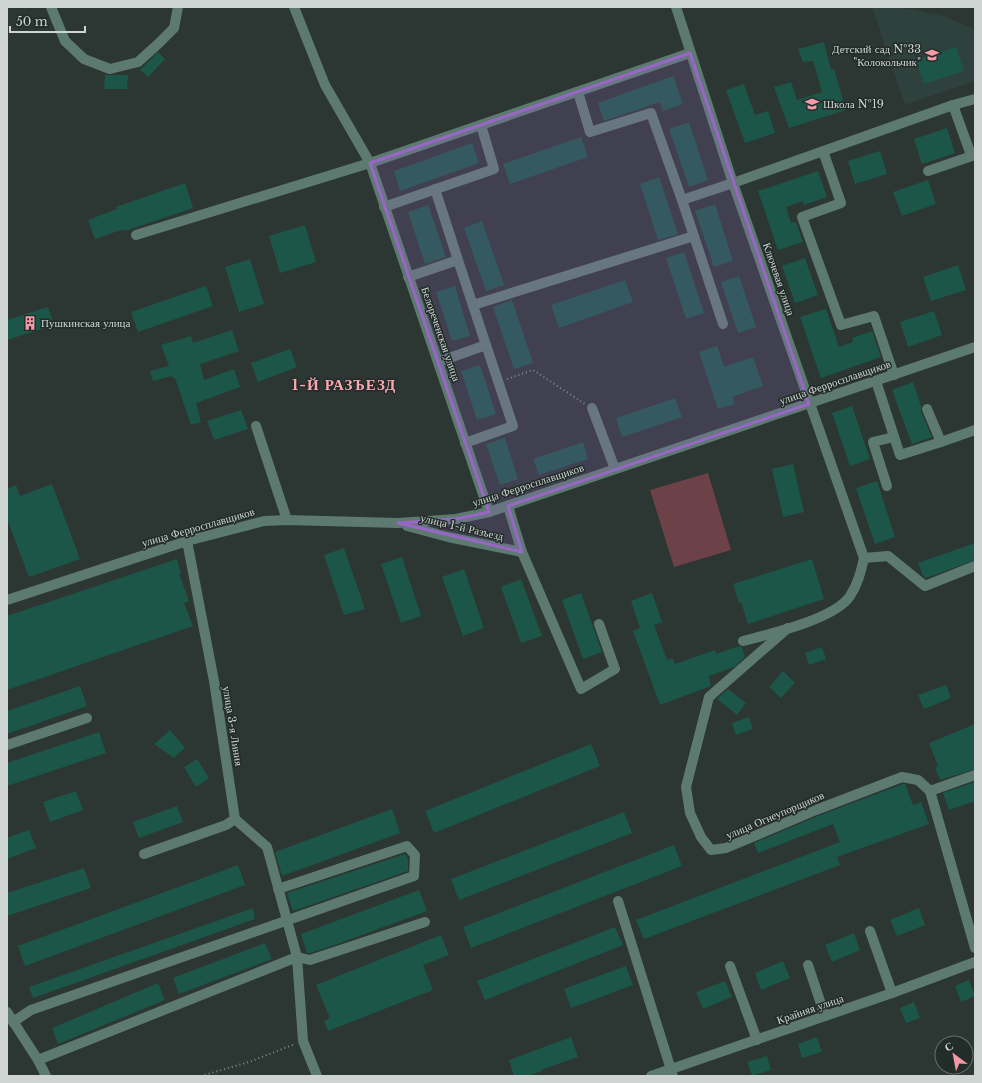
<svg xmlns="http://www.w3.org/2000/svg" width="982" height="1083" viewBox="0 0 982 1083" font-family="'Libre Baskerville',serif">
  <style>
    .built { fill: #2f413c }
    .green { fill: #6c4248 }
    .building { fill: #1c5648 }
    .lines { fill: none; stroke-linecap: round; stroke-linejoin: round }
    .path { stroke: #848c89; stroke-width: 2; stroke-dasharray: 1 3; stroke-linecap: butt }
    .minor { stroke: #5d7a71; stroke-width: 10 }
    .marked { fill: #9867c6; fill-opacity: 0.2; stroke: #9867c6; stroke-width: 3; stroke-linejoin: round }
    .labels { text-anchor: middle; dominant-baseline: central; stroke-width: 3; stroke-linejoin: round; paint-order: stroke }
    .poi-label { font-size: 11px; fill: #cdd4d2; stroke: #222c29; text-anchor: start }
    .street-label { font-size: 11px; fill: #cdd4d2; stroke: #222c29 }
    .district-label { font-size: 15px; font-weight: bold; letter-spacing: 1px; fill: #fba7b1; stroke: #222c29 }
  </style>
  <rect width="100%" height="100%" fill="#2c3633"/>
  <!-- built -->
  <polygon class="built" points="872,7 892,7 911,9 943,16 975,29 975,81 905,105"/>
  <!-- green -->
  <polygon class="green" points="708,473 731,550 674,567 650,490"/>
  <!-- building -->
  <g class="building">
    <polygon points="824,42 831,70 834,69 846,110 789,128 774,87 791,82 797,100 822,92 813,61 803,62 798,49"/>
    <polygon points="956,47 964,71 924,84 916,60"/>
    <polygon points="158,52 165,59 148,77 140,70"/>
    <polygon points="105,75 128,75 127,89 104,89"/>
    <polygon points="673,76 683,104 663,111 660,102 604,121 598,103"/>
    <polygon points="744,84 755,115 768,111 775,133 745,143 726,90"/>
    <polygon points="689,122 708,180 689,187 669,129"/>
    <polygon points="947,128 955,153 922,164 914,139"/>
    <polygon points="581,137 588,157 510,184 503,164"/>
    <polygon points="472,143 479,163 400,191 394,171"/>
    <polygon points="880,151 887,174 855,184 848,161"/>
    <polygon points="818,171 827,197 804,205 803,201 786,207 791,223 796,222 803,242 778,250 758,191"/>
    <polygon points="659,177 678,234 658,240 640,184"/>
    <polygon points="928,180 936,204 902,216 893,192"/>
    <polygon points="185,183 193,208 125,231 124,229 95,239 88,220 117,209 116,207"/>
    <polygon points="715,204 733,261 714,267 695,211"/>
    <polygon points="428,205 446,257 425,264 408,212"/>
    <polygon points="482,221 504,285 486,291 464,228"/>
    <polygon points="305,225 316,262 280,273 269,236"/>
    <polygon points="684,252 704,313 686,319 666,258"/>
    <polygon points="805,258 818,295 795,303 782,266"/>
    <polygon points="250,259 264,304 239,312 225,267"/>
    <polygon points="958,265 966,290 931,301 923,277"/>
    <polygon points="739,276 756,327 738,333 721,282"/>
    <polygon points="625,280 633,302 559,328 551,305"/>
    <polygon points="206,286 213,306 138,332 131,312"/>
    <polygon points="455,286 470,336 452,341 436,292"/>
    <polygon points="512,300 533,363 514,369 493,307"/>
    <polygon points="48,307 54,325 7,340 7,320"/>
    <polygon points="826,309 839,347 853,342 852,338 872,331 881,357 821,378 800,317"/>
    <polygon points="934,311 942,335 908,347 900,322"/>
    <polygon points="232,330 239,351 200,364 204,380 234,369 240,387 196,403 201,422 191,425 175,378 173,378 172,376 153,381 150,371 169,366 161,345 191,336 193,343"/>
    <polygon points="717,346 724,367 753,357 763,386 732,397 735,404 718,409 699,352"/>
    <polygon points="290,349 297,367 258,382 251,363"/>
    <polygon points="480,365 496,414 477,420 461,371"/>
    <polygon points="913,382 921,406 921,412 932,437 912,444 892,390"/>
    <polygon points="675,398 682,417 622,437 616,418"/>
    <polygon points="852,406 870,459 850,466 832,413"/>
    <polygon points="241,410 248,429 214,440 207,421"/>
    <polygon points="505,438 518,479 500,485 486,444"/>
    <polygon points="583,442 588,459 539,475 533,459"/>
    <polygon points="793,464 804,512 783,517 772,469"/>
    <polygon points="877,481 895,537 875,544 856,488"/>
    <polygon points="52,484 80,559 29,577 7,519 7,489 16,485 20,496"/>
    <polygon points="975,543 975,560 926,578 923,576 918,563"/>
    <polygon points="344,548 365,609 344,615 324,555"/>
    <polygon points="402,557 421,616 401,623 381,564"/>
    <polygon points="177,559 181,574 179,574 189,601 184,603 193,626 7,690 7,616"/>
    <polygon points="812,559 824,599 748,624 741,602 739,603 733,584"/>
    <polygon points="464,569 484,628 463,636 442,577"/>
    <polygon points="521,579 542,636 521,643 501,587"/>
    <polygon points="581,593 602,652 583,659 562,600"/>
    <polygon points="652,593 662,622 654,625 667,660 672,658 675,664 715,650 716,654 739,646 742,647 745,657 734,667 709,676 711,686 660,705 633,631 640,628 631,601"/>
    <polygon points="822,647 826,659 809,665 805,653"/>
    <polygon points="783,671 795,683 781,698 769,687"/>
    <polygon points="946,685 951,698 924,709 918,695"/>
    <polygon points="80,686 87,706 7,734 7,711"/>
    <polygon points="728,689 746,703 737,715 717,699"/>
    <polygon points="749,717 753,729 736,735 732,723"/>
    <polygon points="975,724 975,769 940,780 935,768 938,766 929,743"/>
    <polygon points="170,730 185,748 174,758 154,744"/>
    <polygon points="99,732 106,753 7,786 7,763"/>
    <polygon points="591,744 600,766 434,833 425,811"/>
    <polygon points="197,759 209,778 196,787 184,767"/>
    <polygon points="975,782 975,801 949,810 943,793"/>
    <polygon points="903,784 905,784 913,805 921,802 929,824 837,857 840,865 644,939 636,920 840,842 833,824 758,853 754,843 818,816"/>
    <polygon points="76,791 83,810 50,822 43,802"/>
    <polygon points="177,806 183,822 139,838 133,822"/>
    <polygon points="392,809 400,833 282,876 275,852"/>
    <polygon points="624,812 632,833 459,900 451,879"/>
    <polygon points="29,830 36,848 7,859 7,838"/>
    <polygon points="674,845 682,866 471,948 463,927"/>
    <polygon points="405,854 408,860 408,871 293,911 287,893"/>
    <polygon points="238,865 245,885 25,966 18,946"/>
    <polygon points="84,868 91,888 7,916 7,893"/>
    <polygon points="419,890 427,911 332,946 310,953 307,953 301,934"/>
    <polygon points="253,908 255,919 33,998 29,987"/>
    <polygon points="919,908 925,925 897,936 890,920"/>
    <polygon points="615,927 623,945 485,1000 477,981"/>
    <polygon points="854,933 860,950 832,962 825,945"/>
    <polygon points="441,935 449,955 423,965 433,990 328,1031 324,1021 330,1018 316,985"/>
    <polygon points="265,943 272,959 179,994 173,978"/>
    <polygon points="783,961 790,978 761,990 755,973"/>
    <polygon points="626,966 633,985 571,1008 564,989"/>
    <polygon points="969,980 975,996 961,1002 955,986"/>
    <polygon points="725,981 732,997 703,1009 696,992"/>
    <polygon points="158,983 165,1000 58,1044 52,1028"/>
    <polygon points="914,1002 920,1018 906,1023 900,1008"/>
    <polygon points="571,1037 578,1057 541,1070 542,1071 527,1076 514,1076 509,1060"/>
    <polygon points="817,1037 822,1052 802,1058 798,1044"/>
    <polygon points="767,1056 771,1070 752,1076 747,1062"/>
  </g>
  <g class="lines">
    <!-- path -->
    <g class="path">
      <polyline points="507,379 533,370 585,404"/>
      <polyline points="201,1076 249,1062 295,1044"/>
    </g>
    <!-- minor -->
    <g class="minor">
      <polyline points="51,7 65,41 84,59 110,69 138,62 158,44 174,28 178,7"/>
      <polyline points="294,7 325,85 370,163 489,512"/>
      <polyline points="676,7 733,183 864,558"/>
      <polyline points="578,92 590,132 651,113 682,200"/>
      <polyline points="953,105 971,155"/>
      <polyline points="823,151 841,203 802,217 841,325 874,316 894,375"/>
      <polyline points="928,171 975,155"/>
      <polyline points="435,189 458,260"/>
      <polyline points="384,207 494,169 481,125"/>
      <polyline points="136,235 370,163 690,53"/>
      <polyline points="408,277 458,260 486,345 438,362"/>
      <polyline points="473,305 694,236"/>
      <polyline points="723,324 682,200 733,183 953,105 975,99"/>
      <polyline points="876,381 900,455 941,442 927,409"/>
      <polyline points="592,408 615,469"/>
      <polyline points="256,426 287,520"/>
      <polyline points="941,442 975,430"/>
      <polyline points="465,443 513,426 486,345"/>
      <polyline points="887,486 873,442 894,437"/>
      <polyline points="508,506 522,552 581,689 615,669 599,624"/>
      <polyline points="407,526 448,537 522,552"/>
      <polyline points="864,558 888,556 925,586 975,566"/>
      <polyline points="7,600 187,541 264,521 287,520 398,523 456,519 489,512 975,347"/>
      <polyline points="788,628 709,697 686,787 690,813 701,837 711,850 726,848 816,810 902,777 918,780 930,791 975,948"/>
      <path d="M743 641C770 634 835 619 850 596 858 584 861 571 864 558"/>
      <polyline points="7,745 87,718"/>
      <polyline points="930,791 975,775"/>
      <polyline points="235,819 267,847 297,957 303,1041 317,1076"/>
      <polyline points="144,854 226,825 235,819 214,681 187,541"/>
      <polyline points="618,901 673,1076"/>
      <polyline points="870,931 892,993"/>
      <polyline points="808,965 825,1016"/>
      <polyline points="730,966 757,1040"/>
      <polyline points="7,1012 38,1060 46,1076"/>
      <polyline points="13,1022 31,1010 414,876 415,855 407,846 278,889"/>
      <polyline points="38,1060 297,957 310,960 425,922"/>
      <polyline points="651,1076 892,993 975,962"/>
    </g>
  </g>
  <!-- marked area -->
  <path class="marked" d="M690 53 809 404 508 506 522 552 398 523 456 519 489 512 370 163Z"/>
  <!-- icons -->
  <defs>
    <symbol id="school-bare" viewBox="-9 -9 18 18"><path d="M0-5L7-2L0 1L-7-2ZM-4 1L0 2.5L4 1V4Q0 6-4 4Z" fill="#f49aa6" stroke="#222c29" stroke-width="2.5" paint-order="stroke"/></symbol>
    <symbol id="building-bare" viewBox="-9 -9 18 18"><path d="M-4-6H4V6H1V3H-1V6H-4ZM-2.5-4.3h1.7v1.8h-1.7ZM.8-4.3h1.7v1.8H.8ZM-2.5-1h1.7V.8h-1.7ZM.8-1h1.7V.8H.8Z" fill="#f49aa6" stroke="#222c29" stroke-width="2.5" paint-order="stroke"/></symbol>
  </defs>
  <g fill-rule="evenodd">
    <use href="#school-bare" x="922" y="45" width="20" height="20"/>
    <use href="#school-bare" x="802" y="94" width="20" height="20"/>
    <use href="#building-bare" x="20" y="313" width="20" height="20"/>
  </g>
  <g class="labels">
    <!-- poi labels -->
    <g class="poi-label">
      <text x="921" y="49" text-anchor="end">Детский сад №33<tspan x="921" dy="13">"Колокольчик"</tspan></text>
      <text x="823" y="104">Школа №19</text>
      <text x="41" y="323">Пушкинская улица</text>
    </g>
    <!-- street labels -->
    <g class="street-label">
      <text transform="translate(779 279) rotate(71)">Ключевая улица</text>
      <text transform="translate(441 334) rotate(71)">Белореченская улица</text>
      <text transform="translate(835 382) rotate(-19)">улица Ферросплавщиков</text>
      <text transform="translate(528 485) rotate(-18)">улица Ферросплавщиков</text>
      <text transform="translate(198 527) rotate(-16)">улица Ферросплавщиков</text>
      <text transform="translate(462 527) rotate(13)">улица 1-й Разъезд</text>
      <text transform="translate(233 726) rotate(81)">улица 3-я Линия</text>
      <text transform="translate(775 815) rotate(-23)">улица Огнеупорщиков</text>
      <text transform="translate(810 1009) rotate(-19)">Крайняя улица</text>
    </g>
    <!-- district labels -->
    <g class="district-label">
      <text x="344" y="384">1-Й РАЗЪЕЗД</text>
    </g>
  </g>
  <!-- border -->
  <rect width="982" height="1083" fill="none" stroke="#cdd4d2" stroke-width="16"/>
  <!-- north arrow -->
  <g transform="translate(954 1055) rotate(328)"><circle r="19" fill="#222c29" stroke="#666f6d"/>
  <path d="M0-3L7 15L0 10L-7 15Z" fill="#f49aa6"/>
  <text y="-6" font-size="11" font-weight="bold" text-anchor="middle" fill="#cdd4d2">С</text>
  </g>
  <!-- scale -->
  <path d="M10 26v6h75v-6" fill="none" stroke="#cdd4d2" stroke-width="2"/>
  <text x="16" y="26" font-size="12" fill="#cdd4d2" stroke="#222c29" stroke-width="3" paint-order="stroke">50 m</text>
</svg>
